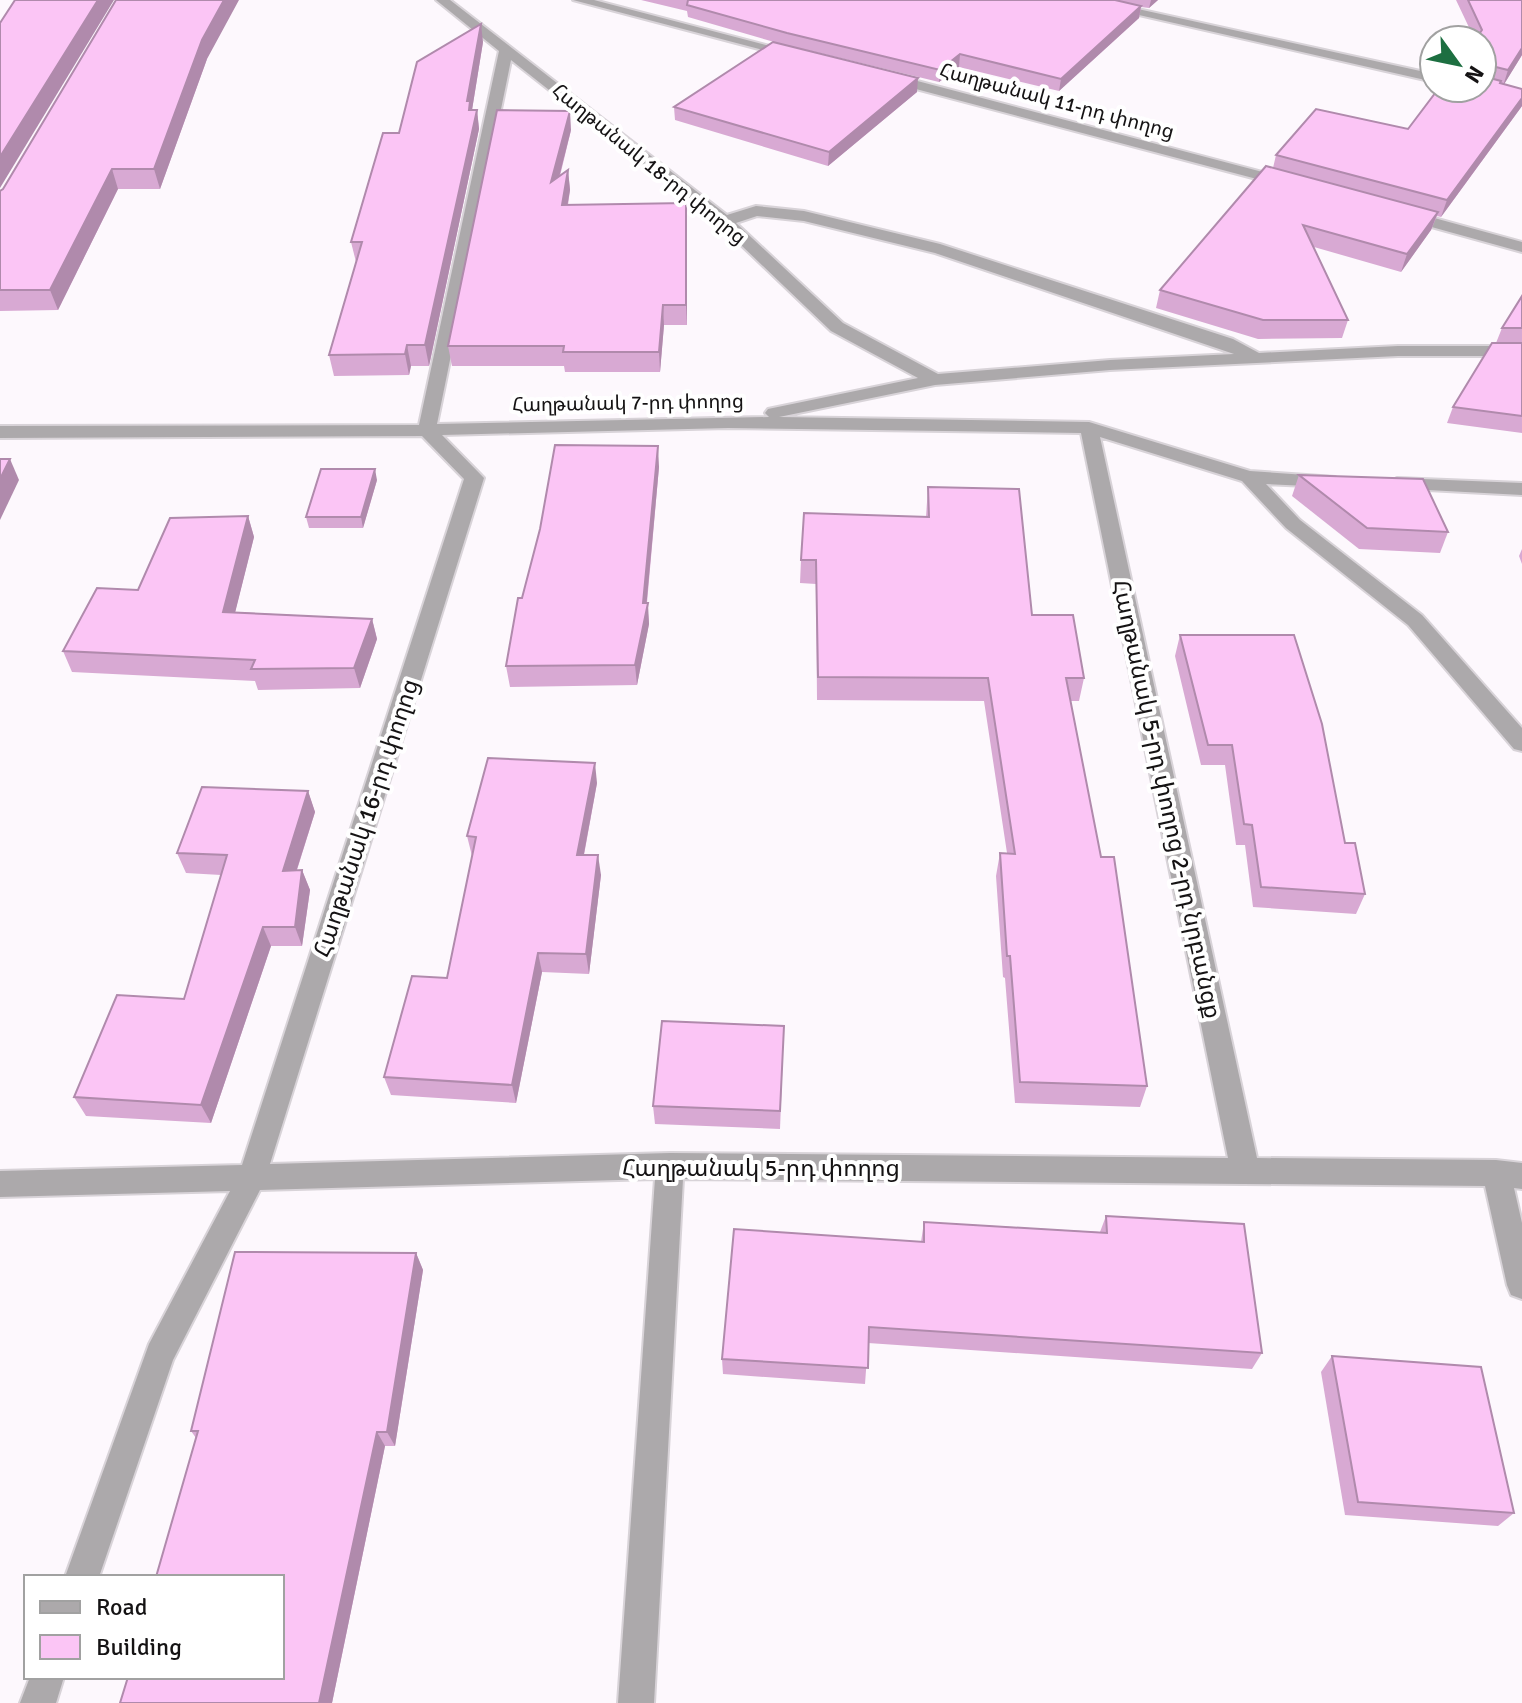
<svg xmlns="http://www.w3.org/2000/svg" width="1522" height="1703" viewBox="0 0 1522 1703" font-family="Signika,'Noto Sans Armenian',sans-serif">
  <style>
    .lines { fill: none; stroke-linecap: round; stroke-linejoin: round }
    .minor-casing { stroke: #d8d3d8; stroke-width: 4 }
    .minor { fill: #aca9ab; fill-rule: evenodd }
    .wall { fill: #d8a9d3 }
    .shaded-wall { fill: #b08aac }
    .building { fill: #fbc5f5; stroke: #b08aac; stroke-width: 2 }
    .labels { text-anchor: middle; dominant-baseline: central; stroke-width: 8; stroke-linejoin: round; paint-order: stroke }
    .far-street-label { font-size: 20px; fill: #151314; stroke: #fff }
    .street-label { font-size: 24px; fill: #151314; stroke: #fff }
  </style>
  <rect width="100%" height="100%" fill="#fdf8fd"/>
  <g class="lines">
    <defs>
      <g id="minor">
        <path d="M436 0H450L727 215 756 206 804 211 940 244 1233 339 1259 353 1398 346H1522V356H1398L1110 370 935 385 779 417 1089 422 1250 471 1335 477 1338 481 1328 487 1266 484 1300 520 1422 615 1522 728V751L1514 749 1408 625 1286 528 1242 481 1100 437 1257 1158 1496 1160 1522 1163V1189L1514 1188 1522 1223V1299L1511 1295 1507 1285 1485 1186 683 1179 654 1703H618L655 1179 260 1190 173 1360 99 1577H65L149 1344 230 1191 0 1197V1171L242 1165 464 479 422 436 0 438V426L419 425 499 51ZM511 60 719 224 831 331 918 378 768 409 765 413 769 417 437 424ZM757 216 804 221 935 253 1234 354 1110 360 938 374 843 323 736 223ZM728 428 1081 433 1228 1158 670 1153 270 1164 484 478 442 435Z"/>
        <polygon points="573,0 594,0 804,55 797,59"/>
        <polygon points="1073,0 1097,0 1434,74 1434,82"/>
        <polygon points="887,73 1293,180 1296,183 1293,186 1283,186 882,80 880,77"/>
        <polygon points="1405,210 1522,242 1522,252 1399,218 1397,215"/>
        <polygon points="1397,478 1522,483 1522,495 1390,488 1387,484"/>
        <polygon points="30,1677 64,1677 56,1703 20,1703"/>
      </g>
    </defs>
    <!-- minor casing -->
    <use href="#minor" class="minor-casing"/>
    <!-- minor -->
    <use href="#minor" class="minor"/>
  </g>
  <!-- wall -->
  <g class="wall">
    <polygon points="641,0 1158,0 1149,8 1141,7 1139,18 1059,91 959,67 939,82 803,49 917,92 828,166 675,120 674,107 781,44 688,17 687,11"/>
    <polygon points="1456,0 1522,0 1522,55 1504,84 1522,106 1441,217 1437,216 1431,230 1401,272 1314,247 1348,320 1342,338 1258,339 1156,308 1160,290 1273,168 1276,155 1408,129 1475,40"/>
    <polygon points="483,42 472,110 477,110 479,129 429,366 411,366 409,375 334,376 329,355 356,262 351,242"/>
    <polygon points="207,59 160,189 118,189 58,310 0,311 0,191"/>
    <polygon points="571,130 560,176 568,170 570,190 568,205 687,223 687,325 664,325 660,372 565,372 564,366 452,366 448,346"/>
    <polygon points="1522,296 1522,433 1447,423 1453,407 1496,343 1502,328"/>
    <polygon points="659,467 647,603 649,624 637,685 510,687 506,666 522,598"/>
    <polygon points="1299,475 1448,532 1440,553 1359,549 1292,496"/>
    <polygon points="377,480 363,528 309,528 306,517"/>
    <polygon points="928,487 1084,678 1079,701 1070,701 1147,1086 1140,1107 1015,1103 1005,978 1003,977 996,876 1000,853 1007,853 984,701 817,700 816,584 800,583 801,560 926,517"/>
    <polygon points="248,516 254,537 235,612 372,619 377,639 360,688 258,690 255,681 72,672 63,651 138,590"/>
    <polygon points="1522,549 1522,564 1519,556"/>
    <polygon points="1180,635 1345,843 1365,894 1356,914 1253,907 1245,845 1236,845 1225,765 1201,765 1175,656"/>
    <polygon points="597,783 584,855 601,875 589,974 542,972 516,1103 391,1095 384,1077 447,978 472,856 467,836"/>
    <polygon points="308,791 315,812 297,870 302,870 310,890 302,946 271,946 211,1123 86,1116 74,1097 184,999 221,875 186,873 177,853"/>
    <polygon points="784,1026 780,1129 655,1124 653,1106"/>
    <polygon points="1106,1216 1262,1353 1252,1369 868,1343 865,1384 723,1374 722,1359 921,1242 924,1222 1100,1232"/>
    <polygon points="416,1253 423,1270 395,1446 385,1446 332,1703 120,1703 196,1438 191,1431"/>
    <polygon points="1332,1356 1514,1513 1498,1526 1345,1515 1321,1372"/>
  </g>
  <!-- shaded-wall -->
  <g class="shaded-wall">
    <polygon points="98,0 114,0 0,188 0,157"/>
    <polygon points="224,0 239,0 207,59 160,189 154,169 202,40"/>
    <polygon points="1151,0 1158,0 1149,8"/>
    <polygon points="1141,6 1139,18 1059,91 1061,79"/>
    <polygon points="481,24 483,42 472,110 472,129 467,101"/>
    <polygon points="1522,48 1522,55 1503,86 1508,70"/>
    <polygon points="960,54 959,67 939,82 940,70"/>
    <polygon points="1488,65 1483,81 1482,81 1482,68"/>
    <polygon points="918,78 917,92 828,166 829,152"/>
    <polygon points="1522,98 1522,106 1441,217 1447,200"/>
    <polygon points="477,110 479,129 429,366 425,345"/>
    <polygon points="570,111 571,130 553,201 551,182"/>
    <polygon points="112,169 118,189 58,310 50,290"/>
    <polygon points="568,170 570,190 564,225 562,205"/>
    <polygon points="686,203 687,223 687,325 686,305"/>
    <polygon points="1438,212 1431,230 1401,272 1407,254"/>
    <polygon points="663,305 664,325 660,372 659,352"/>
    <polygon points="407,345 411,366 409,375 405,354"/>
    <polygon points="658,446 659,467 646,609 648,603 649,624 637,685 635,665 643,603"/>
    <polygon points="10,459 19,480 0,520 0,479"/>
    <polygon points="375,469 377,480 363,528 361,517"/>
    <polygon points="248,516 254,537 230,633 223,612"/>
    <polygon points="372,619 377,639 360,688 354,668"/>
    <polygon points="595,763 597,783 580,875 577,855"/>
    <polygon points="308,791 315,812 290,891 283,871"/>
    <polygon points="598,855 601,875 589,974 586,954"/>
    <polygon points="302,870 310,890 302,946 295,927"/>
    <polygon points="263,927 271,946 211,1123 201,1105"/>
    <polygon points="538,953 542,972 516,1103 512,1085"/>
    <polygon points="416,1253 423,1270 395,1446 387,1432"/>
    <polygon points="377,1432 385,1446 332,1703 319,1703"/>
  </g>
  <!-- building -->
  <g class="building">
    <polygon points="15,0 98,0 0,157 0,23"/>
    <polygon points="116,0 224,0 202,40 154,169 112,169 50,290 0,290 0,191 3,189"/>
    <polygon points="688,0 1115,0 1141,6 1061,79 960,54 940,70 787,33 687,5"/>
    <polygon points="1468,0 1522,0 1522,48 1508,70 1488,65 1482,68 1482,40 1475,40 1482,30"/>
    <polygon points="481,24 467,101 470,101 469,110 477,110 425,345 407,345 405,354 329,355 362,242 351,242 383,133 399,133 417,62"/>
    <polygon points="773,42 918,78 829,152 674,107"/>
    <polygon points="1482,76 1501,81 1500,83 1522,89 1522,98 1447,200 1276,155 1316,109 1408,129 1439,88 1482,88"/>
    <polygon points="497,110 570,111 551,182 568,170 562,205 686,203 686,305 663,305 659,352 563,352 564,346 448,346"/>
    <polygon points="1266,166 1438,212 1407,254 1303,225 1348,320 1263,320 1160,290"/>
    <polygon points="1522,296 1522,328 1502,328"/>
    <polygon points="1492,343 1522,343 1522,416 1453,407"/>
    <polygon points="555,445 658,446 643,603 648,603 635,665 506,666 518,598 522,598 540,529"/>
    <polygon points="0,459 10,459 0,479"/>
    <polygon points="321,469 375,469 361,517 306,517"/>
    <polygon points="1299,475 1423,479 1448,532 1367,528"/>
    <polygon points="928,487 1019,489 1032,615 1073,615 1084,678 1066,678 1101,857 1114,857 1147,1086 1020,1082 1010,956 1007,956 1000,853 1015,854 988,678 818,677 816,560 801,560 804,513 929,517"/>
    <polygon points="248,516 223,612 372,619 354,668 251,669 255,660 63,651 97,588 138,590 170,518"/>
    <polygon points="1180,635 1294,635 1322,724 1345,843 1355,843 1365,894 1261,887 1252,825 1244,824 1232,745 1208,745"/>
    <polygon points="488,758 595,763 577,855 598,855 586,954 538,953 512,1085 384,1077 412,976 447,978 476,837 467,836"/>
    <polygon points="202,787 308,791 283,871 302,870 295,927 263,927 201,1105 74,1097 117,995 184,999 227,855 177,853"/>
    <polygon points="662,1021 784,1026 780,1111 653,1106"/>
    <polygon points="1106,1216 1244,1224 1262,1353 869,1327 868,1368 722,1359 734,1229 924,1242 924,1222 1107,1233"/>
    <polygon points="235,1252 416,1253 387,1432 377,1432 319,1703 120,1703 128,1677 282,1677 282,1577 156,1577 198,1431 191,1431"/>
    <polygon points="1332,1356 1481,1367 1514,1513 1358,1502"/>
  </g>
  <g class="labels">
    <!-- far-street labels -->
    <g class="far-street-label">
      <text transform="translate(1057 101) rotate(15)">Հաղթանակ 11-րդ փողոց</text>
      <text transform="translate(649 164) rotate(39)">Հաղթանակ 18-րդ փողոց</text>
      <text transform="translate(628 403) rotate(-1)">Հաղթանակ 7-րդ փողոց</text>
    </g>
    <!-- street labels -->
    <g class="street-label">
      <text transform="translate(1167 799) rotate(78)">Հաղթանակ 5-րդ փողոց 2-րդ նրբանցք</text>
      <text transform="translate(366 818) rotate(-72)">Հաղթանակ 16-րդ փողոց</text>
      <text x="761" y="1168">Հաղթանակ 5-րդ փողոց</text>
    </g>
  </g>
  <!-- legend -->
  <rect x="24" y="1575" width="260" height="104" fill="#ffffff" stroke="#a1a1a1" stroke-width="2"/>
  <rect x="40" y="1601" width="40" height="12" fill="#aca9ab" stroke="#a1a1a1" stroke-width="2"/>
  <text x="96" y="1615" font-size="24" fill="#151314">Road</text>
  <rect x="40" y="1635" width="40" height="24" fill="#fbc5f5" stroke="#a1a1a1" stroke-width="2"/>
  <text x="96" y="1655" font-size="24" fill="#151314">Building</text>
  <!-- north arrow -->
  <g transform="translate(1458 64) rotate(123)"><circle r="38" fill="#ffffff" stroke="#a1a1a1" stroke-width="2"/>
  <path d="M0-6L14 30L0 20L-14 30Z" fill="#1d6f41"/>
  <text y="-12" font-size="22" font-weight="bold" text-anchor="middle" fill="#151314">N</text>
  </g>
</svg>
